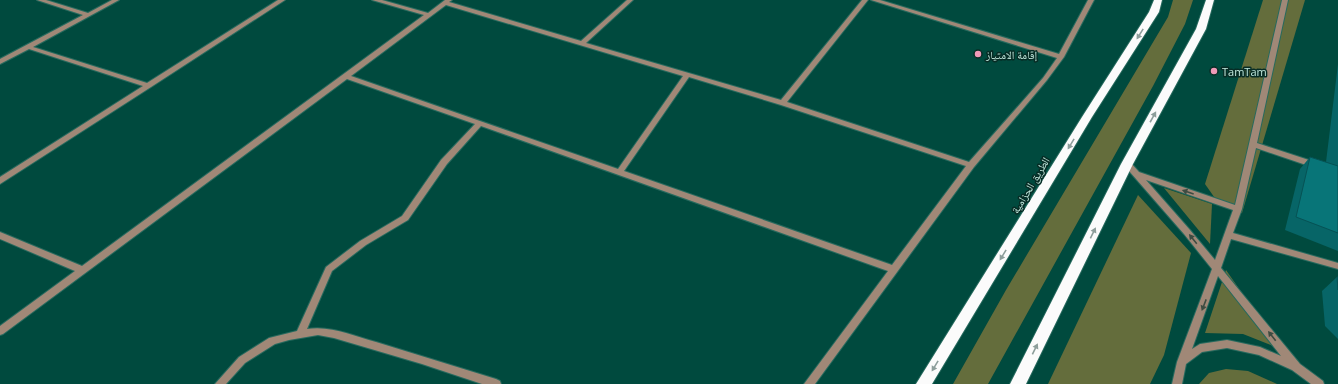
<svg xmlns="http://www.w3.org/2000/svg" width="1338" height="384" viewBox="0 0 1338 384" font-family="'Open Sans','Noto Naskh Arabic',sans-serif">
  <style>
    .green { fill: #646d3c }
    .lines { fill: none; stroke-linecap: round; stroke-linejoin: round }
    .street-casing { stroke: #276a5e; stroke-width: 2 }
    .highway-casing { stroke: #276a5e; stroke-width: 2 }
    .street { fill: #a08877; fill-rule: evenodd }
    .highway { fill: #fbfbfb; fill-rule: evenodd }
    .wall { fill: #076567 }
    .building { fill: #087578; stroke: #065254 }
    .oneway { fill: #8d9e9b }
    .oneway2 { fill: #3d4c42 }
    .poi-dot { fill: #ef9ab8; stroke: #072c25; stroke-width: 1.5 }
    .labels { text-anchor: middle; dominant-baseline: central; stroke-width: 3; stroke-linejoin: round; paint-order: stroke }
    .poi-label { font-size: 11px; fill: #c1e8dd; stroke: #072c25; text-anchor: start }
    .street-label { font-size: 11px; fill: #c1e8dd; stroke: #072c25 }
  </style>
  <rect width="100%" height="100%" fill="#004a3e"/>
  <!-- green -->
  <g class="green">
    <polygon points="1173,0 1193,0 1185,24 1153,86 988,384 953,384 1006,290 1168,17"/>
    <polygon points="1263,0 1305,0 1242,213 1219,204 1205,184"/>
    <polygon points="1164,188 1212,204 1210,244"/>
    <polygon points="1138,195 1191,253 1164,355 1150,384 1048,384"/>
    <polygon points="1226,270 1281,349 1243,334 1205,333"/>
    <polygon points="1226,369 1248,371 1277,384 1199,384 1209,373"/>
  </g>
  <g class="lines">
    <defs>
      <g id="street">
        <polygon points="37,0 46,0 88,13 112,0 119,0 33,47 147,83 278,0 285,0 151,87 0,184 0,177 143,86 29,49 0,64 0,59 83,15"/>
        <path d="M372 0H382L428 13 445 0H452L449 2 581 41 627 0H633L586 43 781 100 862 0H868L787 102 969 162 1043 78 1057 58 871 0H880L1059 54 1088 0H1094L1064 57 1047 80 974 167 815 384H804L888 271 481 126 447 164 408 220 366 245 332 271 307 329C330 325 354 336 376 342 416 354 456 367 496 379L500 381 501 384H482L422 364 334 338 318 335 289 340 275 344 245 363 226 384H215L239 357 269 338 297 331 326 267 360 241 402 216 441 160 475 124 347 79 3 334 0 335V326L75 271 0 239V232L82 266 424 15ZM446 5 683 76 618 169 351 76ZM689 77 781 105 966 166 892 265 624 171Z"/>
        <path d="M1282 0H1288L1257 143 1318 163 1319 165 1315 168 1256 148 1242 209 1233 233 1338 263V269L1231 239 1221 268 1300 364 1323 381 1324 384H1311L1292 370 1259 355 1227 348 1202 352 1186 364 1182 384H1172L1177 362 1212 269 1184 234 1123 164 1124 162H1130L1139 172 1235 205ZM1146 180 1233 210 1215 260 1190 230ZM1218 276 1281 356 1260 347 1227 340 1200 344 1192 349Z"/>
      </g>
      <g id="highway">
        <polygon points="1154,0 1162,0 1159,12 1092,117 932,384 916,384 1082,117 1149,12"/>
        <polygon points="1206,0 1214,0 1206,29 1133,164 1026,384 1010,384 1121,164 1196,29"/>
      </g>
    </defs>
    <!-- street casing -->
    <use href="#street" class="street-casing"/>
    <!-- highway casing -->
    <use href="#highway" class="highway-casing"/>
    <!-- street -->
    <use href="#street" class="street"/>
    <!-- highway -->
    <use href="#highway" class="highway"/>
  </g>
  <!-- wall -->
  <g class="wall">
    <polygon points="1338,64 1338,251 1285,230 1300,169 1310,157 1326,162"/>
    <polygon points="1337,277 1338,277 1338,339 1325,326 1322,291"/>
  </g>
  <!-- building -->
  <g class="building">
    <polygon points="1310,157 1338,166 1338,233 1296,217"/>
    <polygon points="1337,277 1338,277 1338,290"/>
  </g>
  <!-- one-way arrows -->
  <defs><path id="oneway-solid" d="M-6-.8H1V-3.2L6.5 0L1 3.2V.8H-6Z"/></defs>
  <g class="oneway">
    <use href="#oneway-solid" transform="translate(1140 34) rotate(122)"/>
    <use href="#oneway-solid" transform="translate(1153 117) rotate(-61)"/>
    <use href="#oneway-solid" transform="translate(1071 144) rotate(121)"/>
    <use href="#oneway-solid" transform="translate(1093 233) rotate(-64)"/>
    <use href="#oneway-solid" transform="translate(1003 255) rotate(121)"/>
    <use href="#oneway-solid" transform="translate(1035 349) rotate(-64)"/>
    <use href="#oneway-solid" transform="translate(935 366) rotate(121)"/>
  </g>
  <g class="oneway2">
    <use href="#oneway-solid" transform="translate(1188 192) rotate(-161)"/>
    <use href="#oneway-solid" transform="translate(1193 239) rotate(-129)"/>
    <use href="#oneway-solid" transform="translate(1204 305) rotate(111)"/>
    <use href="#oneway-solid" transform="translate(1272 336) rotate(-128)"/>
  </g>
  <!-- markers -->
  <g class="poi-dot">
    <circle cx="978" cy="54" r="4"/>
    <circle cx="1214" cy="71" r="4"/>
  </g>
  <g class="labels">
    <!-- poi labels -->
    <g class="poi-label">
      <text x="986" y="54">إقامة الامتياز</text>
      <text x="1222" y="71">TamTam</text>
    </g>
    <!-- street labels -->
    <g class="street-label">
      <text transform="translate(1030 185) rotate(-59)">الطريق الحزامية</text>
    </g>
  </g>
</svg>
